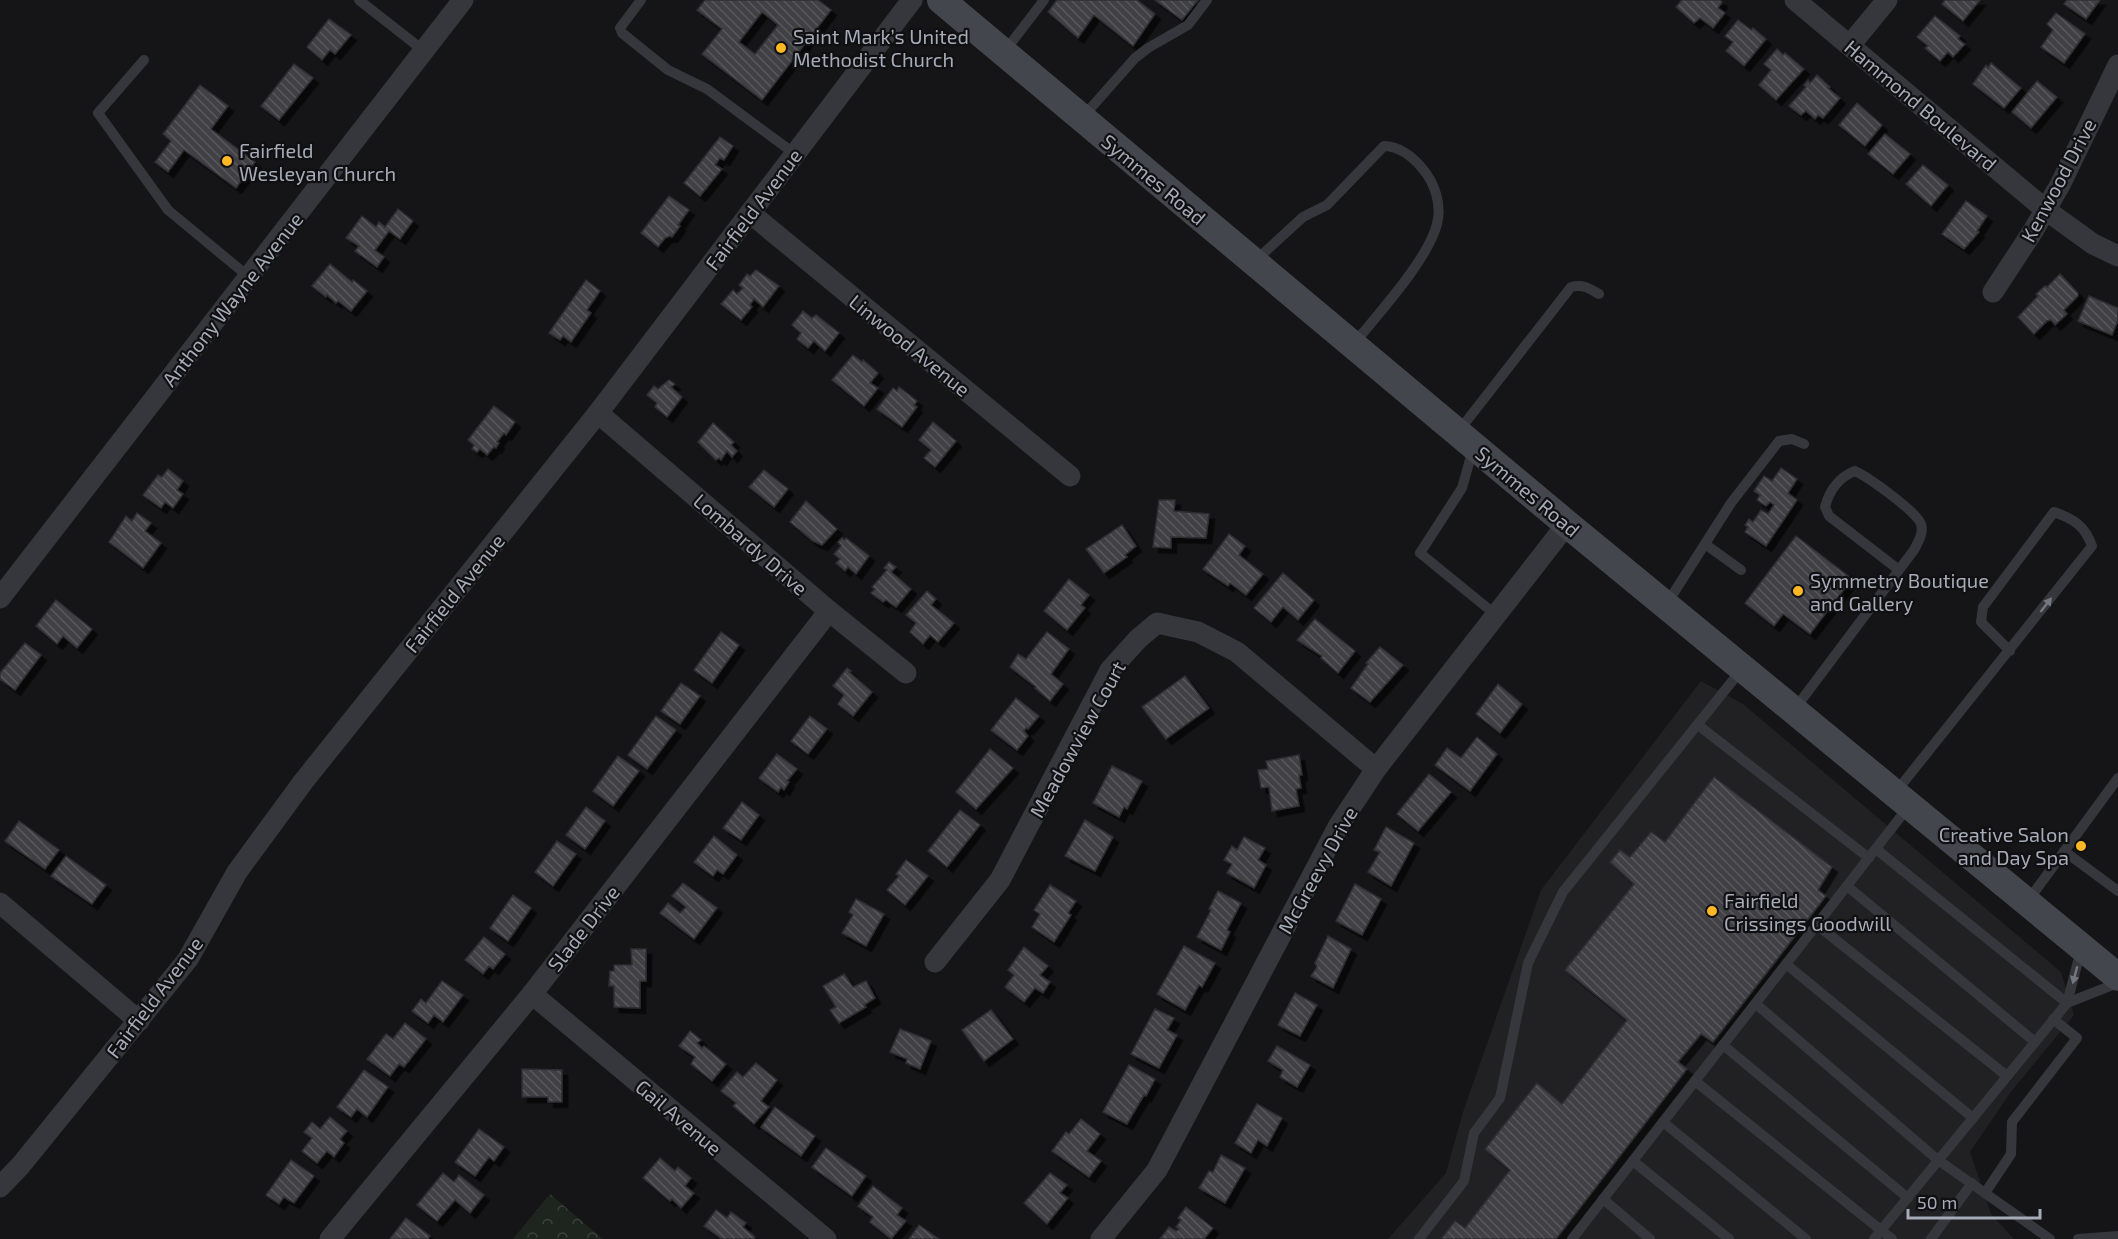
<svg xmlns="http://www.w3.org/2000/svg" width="2118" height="1239" viewBox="0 0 2118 1239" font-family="'Exo 2',sans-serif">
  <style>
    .built { fill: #212124 }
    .park { fill: url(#park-crowns) }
    .building { fill: url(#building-back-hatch); stroke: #2f2f33; stroke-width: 1.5; fill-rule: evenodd; filter: url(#shadow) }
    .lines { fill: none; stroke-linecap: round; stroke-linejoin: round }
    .service { stroke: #36373c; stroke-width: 10 }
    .minor { stroke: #36373c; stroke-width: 21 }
    .secondary { stroke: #43464d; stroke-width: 28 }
    .oneway { fill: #747780 }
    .poi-dot { fill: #ffb825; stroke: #101012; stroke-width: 2 }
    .labels { text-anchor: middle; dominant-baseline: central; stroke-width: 4.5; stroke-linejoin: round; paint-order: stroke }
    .poi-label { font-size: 20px; fill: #a6abb8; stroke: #101012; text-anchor: start }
    .street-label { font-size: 20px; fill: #a6abb8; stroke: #101012 }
  </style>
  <defs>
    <pattern id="park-crowns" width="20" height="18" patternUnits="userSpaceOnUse" patternTransform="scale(1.5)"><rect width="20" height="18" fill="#1d251e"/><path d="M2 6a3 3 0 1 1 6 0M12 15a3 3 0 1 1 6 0" fill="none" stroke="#3b423d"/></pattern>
    <pattern id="building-back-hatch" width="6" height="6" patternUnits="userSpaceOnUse" patternTransform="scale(1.5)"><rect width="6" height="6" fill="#3f4044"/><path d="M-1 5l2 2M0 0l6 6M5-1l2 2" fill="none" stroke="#58595d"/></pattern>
    <filter id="shadow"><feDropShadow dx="5.5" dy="5.5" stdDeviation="0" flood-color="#0009"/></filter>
  </defs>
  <rect width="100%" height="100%" fill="#151517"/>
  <!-- built -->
  <polygon class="built" points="1701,681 1743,704 2061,972 2074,1015 2010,1093 1970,1152 1991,1214 2014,1239 1388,1239 1446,1173 1463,1112 1541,890"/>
  <!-- park -->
  <polygon class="park" points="550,1194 603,1239 513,1239"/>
  <!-- building -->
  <g class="building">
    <path d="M705 0H818L831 10 762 100 702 54 722 29 697 10ZM762 12 778 25 755 54 739 42Z"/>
    <polygon points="1057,0 1137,0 1155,14 1133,46 1094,15 1078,38 1048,12"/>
    <polygon points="1155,0 1198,0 1182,20"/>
    <polygon points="1682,0 1720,0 1722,2 1718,8 1725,13 1713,28 1700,18 1694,23 1676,7"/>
    <polygon points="1945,0 1980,0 1963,21 1942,4"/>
    <polygon points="2067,0 2100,0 2086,19 2064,4"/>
    <polygon points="2056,13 2085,34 2064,63 2041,47 2053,30 2047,24"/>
    <polygon points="1935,16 1960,36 1958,39 1965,44 1953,57 1948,52 1940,61 1925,48 1928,46 1917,37"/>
    <polygon points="329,19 351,35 335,54 330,50 322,60 307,47"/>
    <polygon points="1738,20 1751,30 1753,28 1766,39 1744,66 1726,51 1733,42 1725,36"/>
    <polygon points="1777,49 1783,55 1785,53 1804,69 1776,100 1759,85 1771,70 1764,64"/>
    <polygon points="1991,63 2021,88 2004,108 1973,84 1986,65 1988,68"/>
    <polygon points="294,64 313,78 279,120 261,106"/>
    <polygon points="1817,75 1830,87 1828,88 1840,98 1823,118 1818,115 1815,119 1806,111 1801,115 1789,106 1806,87 1804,85 1808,80 1810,83"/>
    <polygon points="2037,81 2057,97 2031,128 2012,112"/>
    <polygon points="200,85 228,106 211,129 255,162 236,188 184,150 168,172 155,162 171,141 163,134"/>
    <polygon points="1857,103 1882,125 1865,146 1839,125"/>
    <polygon points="1885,134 1910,154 1893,174 1868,154"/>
    <polygon points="720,137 733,146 724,160 720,158 715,165 722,169 700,196 684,183"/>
    <polygon points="1923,165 1948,185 1931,206 1906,184"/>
    <polygon points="669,196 689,210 678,225 680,226 672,237 670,236 665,238 658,247 641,233"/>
    <polygon points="1966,201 1987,216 1977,231 1979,232 1964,249 1942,234"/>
    <polygon points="398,209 413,221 400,239 389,231 375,250 384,257 377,267 355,251 359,246 346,238 362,216 376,227 379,222 385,227"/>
    <polygon points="330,264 352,282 353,280 367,291 351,311 338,301 336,303 327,295 326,297 312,286"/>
    <polygon points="756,270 779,286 763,307 754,299 750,305 752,307 741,320 721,304 733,290 737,294 743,288 739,285 747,274 750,276"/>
    <polygon points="2060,274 2078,293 2078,296 2064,310 2067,314 2055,325 2051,320 2047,321 2034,334 2018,317 2038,296 2036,294 2045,286 2047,287"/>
    <polygon points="586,280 600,291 587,310 591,313 571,342 563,336 560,340 549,333"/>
    <polygon points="2089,296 2118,308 2118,320 2112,335 2078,321"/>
    <polygon points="803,311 812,318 816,315 839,333 825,351 814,341 808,348 797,339 801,333 792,325"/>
    <polygon points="853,355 862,362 863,360 878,373 870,383 878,388 864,406 832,380"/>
    <polygon points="669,380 675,384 671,387 682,397 667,417 655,407 657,403 647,395 654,386 658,389"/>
    <polygon points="899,387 917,401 914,405 917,407 902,427 877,409 893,388 897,391"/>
    <polygon points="494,406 515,422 506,435 504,433 497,442 499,443 496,448 494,447 487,455 480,449 477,452 472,449 474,445 468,440"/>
    <polygon points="933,422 956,441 935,467 924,458 931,450 919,440"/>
    <polygon points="713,423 734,442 731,445 737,451 732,457 727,451 721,460 719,458 716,460 698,442"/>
    <polygon points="1781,468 1797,479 1788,493 1797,500 1766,546 1745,532 1748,527 1745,525 1749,519 1753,522 1761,510 1768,514 1774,505 1770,502 1766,506 1757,500 1760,495 1754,491 1764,476 1772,481"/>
    <polygon points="168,469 183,481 177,490 183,494 173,508 165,502 161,508 143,495 158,475 162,477"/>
    <polygon points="764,470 788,489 774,507 749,487"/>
    <polygon points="1159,500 1175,500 1174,511 1209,514 1206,538 1171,537 1171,548 1153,547"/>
    <polygon points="806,501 837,529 822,545 813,541 790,522"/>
    <polygon points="137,513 151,523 145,531 161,543 143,568 109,542 126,516 132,521"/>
    <polygon points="1122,525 1136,546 1125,555 1127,557 1104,573 1086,549"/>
    <polygon points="1229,534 1245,546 1239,555 1263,574 1246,595 1230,583 1228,586 1203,569"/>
    <polygon points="1796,536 1852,579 1810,634 1783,614 1774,626 1745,603"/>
    <polygon points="842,538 845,540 846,538 869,556 856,574 848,567 845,571 836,563 840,559 834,554 841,546 838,542"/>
    <polygon points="889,562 896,567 891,572 911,589 896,607 886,600 883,602 871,593 875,589 872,587 887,570 884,568"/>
    <polygon points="1283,573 1314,600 1298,620 1283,607 1271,622 1254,608"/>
    <polygon points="1069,579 1089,595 1081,605 1085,608 1067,630 1044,611"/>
    <polygon points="927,591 936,599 931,605 954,623 938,642 930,635 923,644 910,632 916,623 906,615"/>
    <polygon points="56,600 92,629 77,648 63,636 57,644 36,626"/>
    <polygon points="1315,619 1355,651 1338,673 1321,658 1322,656 1297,640"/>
    <polygon points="721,632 739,645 712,683 694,670"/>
    <polygon points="1047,632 1069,649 1051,674 1063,684 1050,701 1035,688 1036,687 1010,667 1018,654 1026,659"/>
    <polygon points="25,643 41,655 15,690 0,679 0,673"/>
    <polygon points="1380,647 1403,665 1370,702 1351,688 1368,664 1366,663"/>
    <polygon points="847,668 851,671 849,672 872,692 853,716 838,704 844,695 833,686"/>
    <polygon points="1185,676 1209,708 1166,739 1142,707"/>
    <polygon points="681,683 700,696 680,724 661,711"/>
    <polygon points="1498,684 1522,704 1500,733 1476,714"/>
    <polygon points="1016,698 1039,716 1028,729 1026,728 1024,731 1028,736 1017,750 991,730"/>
    <polygon points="656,716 676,730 647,769 628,755"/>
    <polygon points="810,716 827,729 808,754 791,741"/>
    <polygon points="1477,737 1497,754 1470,791 1435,765 1447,748 1461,758"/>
    <polygon points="990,749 1013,768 976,809 956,792"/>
    <polygon points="777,754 797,769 787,781 789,782 784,790 781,787 778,792 759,778"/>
    <polygon points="1299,755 1302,775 1299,775 1301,788 1296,789 1299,806 1272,811 1269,787 1261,788 1258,770 1268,769 1266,761"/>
    <polygon points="618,756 639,771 613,806 593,791"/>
    <polygon points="1112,766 1142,781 1127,809 1124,807 1119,817 1093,803"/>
    <polygon points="1429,774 1451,792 1418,831 1397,814"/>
    <polygon points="1714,777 1832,867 1818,890 1826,896 1713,1042 1701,1034 1678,1062 1687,1069 1556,1239 1441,1239 1455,1221 1465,1228 1510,1170 1485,1149 1537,1083 1562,1104 1627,1020 1565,970 1634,884 1610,862 1620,850 1630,857 1651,832 1665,842"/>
    <polygon points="742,802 759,815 741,840 723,828"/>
    <polygon points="586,807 605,821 585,849 566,835"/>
    <polygon points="960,810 980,825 947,867 928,851"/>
    <polygon points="1085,820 1113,837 1095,871 1065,856"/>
    <polygon points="19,821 59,850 45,869 5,841"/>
    <polygon points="1386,827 1414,843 1391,886 1368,872 1380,852 1374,850"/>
    <polygon points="714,836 737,855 723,874 717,870 713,876 694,862"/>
    <polygon points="1244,837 1265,848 1258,860 1266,865 1254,888 1227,873 1232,864 1224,860 1232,846 1237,850"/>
    <polygon points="557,841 576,854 553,886 535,872"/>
    <polygon points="66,856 106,885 92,904 51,876"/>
    <polygon points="906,860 928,876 905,905 887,890 899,876 896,874"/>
    <polygon points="683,883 717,908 694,939 660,913 668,903 680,913 686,907 672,896"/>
    <polygon points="1355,884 1381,899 1362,935 1336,921"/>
    <polygon points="1050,885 1076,901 1068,913 1071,915 1054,942 1032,927 1040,914 1034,910"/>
    <polygon points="1218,891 1241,903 1227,930 1230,932 1221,950 1197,937 1211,910 1209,909"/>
    <polygon points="513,895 531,908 508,941 490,928"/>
    <polygon points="856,899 884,914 866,946 842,933 853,915 849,912"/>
    <polygon points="1328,936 1351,949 1333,988 1311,976 1317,967 1315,963"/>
    <polygon points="484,937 505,954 493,969 489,966 483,974 465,960"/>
    <polygon points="1184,946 1215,963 1202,987 1199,985 1185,1010 1157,994"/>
    <polygon points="1024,947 1048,966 1040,975 1050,982 1043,993 1035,988 1024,1002 1005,987 1014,975 1008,970"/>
    <polygon points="631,949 646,949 646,981 640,981 640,1008 614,1007 614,986 609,986 610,971 614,971 614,965 632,965"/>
    <polygon points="844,974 853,987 866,981 875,998 864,1005 866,1007 839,1023 830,1010 836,1007 823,986"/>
    <polygon points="442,981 463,995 443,1022 434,1015 428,1023 412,1011 421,999 426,1003"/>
    <polygon points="1295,993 1317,1005 1300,1036 1278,1025"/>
    <polygon points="1155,1009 1174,1018 1167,1030 1177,1035 1159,1068 1131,1054"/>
    <polygon points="991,1010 1013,1039 984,1061 962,1030"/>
    <polygon points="405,1023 426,1039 404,1067 399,1064 390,1076 367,1059 386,1034 393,1039"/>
    <polygon points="900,1029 931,1041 920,1069 906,1063 907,1059 890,1052"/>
    <polygon points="690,1031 701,1040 697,1043 702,1048 704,1046 726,1064 712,1081 691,1064 695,1057 679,1046"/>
    <polygon points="1277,1046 1310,1065 1297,1087 1280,1077 1283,1070 1268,1061"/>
    <polygon points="756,1063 777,1080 761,1101 769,1107 754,1124 733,1106 736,1103 721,1091 737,1072 743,1077"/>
    <polygon points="1129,1065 1155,1079 1146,1096 1144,1095 1127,1124 1103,1112"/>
    <polygon points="522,1069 562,1070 562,1102 548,1102 548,1097 522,1097"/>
    <polygon points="364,1070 388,1087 367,1117 357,1109 351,1117 337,1107"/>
    <polygon points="1257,1104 1282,1118 1267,1146 1258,1140 1251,1153 1235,1143"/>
    <polygon points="775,1107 815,1136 801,1156 761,1127"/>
    <polygon points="330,1117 347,1131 340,1139 344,1143 334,1157 327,1151 317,1163 302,1151 312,1138 304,1132 312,1122 320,1129"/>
    <polygon points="1081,1119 1100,1134 1087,1151 1101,1161 1089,1177 1052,1151 1066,1132 1069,1134"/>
    <polygon points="479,1129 504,1147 494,1161 489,1157 475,1176 455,1162"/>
    <polygon points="826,1148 866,1176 852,1196 812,1167"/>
    <polygon points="1221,1155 1245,1168 1225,1203 1199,1188 1209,1171 1213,1172"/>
    <polygon points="660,1158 675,1171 678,1167 691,1178 685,1186 694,1193 681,1208 672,1199 670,1201 643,1178"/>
    <polygon points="291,1160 314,1176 294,1203 284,1197 279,1204 266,1195"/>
    <polygon points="443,1173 454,1182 459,1175 484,1195 470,1213 455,1200 437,1221 417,1205"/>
    <polygon points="1050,1173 1067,1185 1060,1193 1068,1198 1047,1224 1024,1203"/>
    <polygon points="873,1186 902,1208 897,1215 906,1221 891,1239 870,1222 873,1217 858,1206"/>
    <polygon points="1186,1207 1213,1228 1204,1239 1160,1239 1169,1227 1176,1231 1179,1229 1176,1227 1181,1220 1178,1218"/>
    <polygon points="716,1210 727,1218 731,1212 746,1223 743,1227 755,1237 754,1239 722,1239 704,1226"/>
    <polygon points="406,1218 430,1236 428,1239 390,1239"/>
    <polygon points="919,1225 939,1239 909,1239"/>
  </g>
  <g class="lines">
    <!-- service -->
    <g class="service">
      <polyline points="359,0 424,51"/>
      <polyline points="641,0 620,28 622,33 668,70 707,89 795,154"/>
      <polyline points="1005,51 1044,0"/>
      <polyline points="144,60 98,113 168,210 249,277"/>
      <polyline points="1082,118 1135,58 1148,48 1188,25 1207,0"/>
      <path d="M1254 262 1303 217 1327 205 1384 146C1399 146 1413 157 1422 168 1435 183 1442 205 1437 224 1428 260 1377 315 1353 345"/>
      <path d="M1458 432 1571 287C1583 284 1589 288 1599 294"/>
      <polyline points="1473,449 1462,488 1420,553 1496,615"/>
      <polyline points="1705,544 1741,570"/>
      <polyline points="1666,605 1731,503 1779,441 1792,439 1804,444"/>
      <path d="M1794 710 1914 550C1918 542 1924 533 1921 524 1916 511 1868 477 1855 471 1839 477 1829 491 1825 507L1829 516 1899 570"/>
      <polyline points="1698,725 1869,858"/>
      <path d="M1895 793 2092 546C2085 526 2074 519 2054 512L1983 607 1981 622 2010 651"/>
      <polyline points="1876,849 2067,1003"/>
      <polyline points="2064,851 2118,891"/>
      <polyline points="1847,886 2035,1042"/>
      <polyline points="2027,902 2118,778"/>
      <polyline points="1817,925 2007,1076"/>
      <polyline points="1786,964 1973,1118"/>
      <polyline points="2067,1003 2118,983"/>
      <polyline points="1756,1004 1938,1160 2050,1239"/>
      <polyline points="1723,1045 1908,1198"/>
      <polyline points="1695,1081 1892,1239"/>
      <polyline points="1663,1122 1806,1239"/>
      <polyline points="1633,1161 1729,1239"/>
      <polyline points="1985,1193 2011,1154 2012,1122 2077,1038 2053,1019"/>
      <polyline points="1603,1199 1650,1239"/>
      <polyline points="1419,1239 1464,1181 1474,1133 1500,1098 1528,963 1563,892 1742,669"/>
      <polyline points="1572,1239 1909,806"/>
      <polyline points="1874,1239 2067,1003 2081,950"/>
      <polyline points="1931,1239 1972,1183"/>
      <polyline points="2078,1239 2118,1236"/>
    </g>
    <!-- minor -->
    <g class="minor">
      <polyline points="1795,0 2046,210 2093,244 2118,256"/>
      <polyline points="1850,45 1887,0"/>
      <polyline points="750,213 1070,476"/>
      <polyline points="1993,292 2033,231 2060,185 2118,65"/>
      <polyline points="598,413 829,611 906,673"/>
      <polyline points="0,598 463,0"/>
      <polyline points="0,903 139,1021"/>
      <polyline points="935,962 1000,880 1110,670 1138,639 1157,623 1198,632 1237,652 1376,769"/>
      <polyline points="532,994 826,1239"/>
      <polyline points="0,1187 21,1165 188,959 237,872 303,782 598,413 912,0"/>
      <polyline points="330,1239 532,994 829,611"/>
      <polyline points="1101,1239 1157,1170 1339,825 1376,769 1567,524"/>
    </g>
    <!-- secondary -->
    <polyline class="secondary" points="941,0 1567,524 2118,977"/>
  </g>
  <!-- one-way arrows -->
  <defs><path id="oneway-solid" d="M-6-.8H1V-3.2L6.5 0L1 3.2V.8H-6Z" transform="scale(1.5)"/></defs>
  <g class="oneway">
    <use href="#oneway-solid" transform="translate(2046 605) rotate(-52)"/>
    <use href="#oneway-solid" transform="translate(2075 975) rotate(105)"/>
  </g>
  <!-- markers -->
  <g class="poi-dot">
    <circle cx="781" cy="48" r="6"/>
    <circle cx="227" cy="161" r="6"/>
    <circle cx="1798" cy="591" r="6"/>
    <circle cx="2081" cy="846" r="6"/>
    <circle cx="1712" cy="911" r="6"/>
  </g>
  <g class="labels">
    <!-- poi labels -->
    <g class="poi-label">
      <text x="793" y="36">Saint Mark’s United<tspan x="793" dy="23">Methodist Church</tspan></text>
      <text x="239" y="150">Fairfield<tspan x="239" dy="23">Wesleyan Church</tspan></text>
      <text x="1810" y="580">Symmetry Boutique<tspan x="1810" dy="23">and Gallery</tspan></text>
      <text x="2069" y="834" text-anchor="end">Creative Salon<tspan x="2069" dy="23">and Day Spa</tspan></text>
      <text x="1724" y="900">Fairfield<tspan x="1724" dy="23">Crissings Goodwill</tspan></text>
    </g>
    <!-- street labels -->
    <g class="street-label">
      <text transform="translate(1921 105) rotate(40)">Hammond Boulevard</text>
      <text transform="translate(1154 179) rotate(40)">Symmes Road</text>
      <text transform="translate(2058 180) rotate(-62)">Kenwood Drive</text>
      <text transform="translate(753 209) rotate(-53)">Fairfield Avenue</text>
      <text transform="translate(232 299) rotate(-52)">Anthony Wayne Avenue</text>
      <text transform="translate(910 345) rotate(39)">Linwood Avenue</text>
      <text transform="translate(1528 491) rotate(40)">Symmes Road</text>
      <text transform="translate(751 544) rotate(41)">Lombardy Drive</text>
      <text transform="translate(454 593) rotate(-51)">Fairfield Avenue</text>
      <text transform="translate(1077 739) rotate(-61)">Meadowview Court</text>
      <text transform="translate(1317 870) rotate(-61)">McGreevy Drive</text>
      <text transform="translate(583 928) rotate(-52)">Slade Drive</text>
      <text transform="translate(154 997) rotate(-53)">Fairfield Avenue</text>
      <text transform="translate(679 1117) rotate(40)">Gail Avenue</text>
    </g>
  </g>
  <!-- scale -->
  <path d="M1908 1209v9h132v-9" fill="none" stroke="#a6abb8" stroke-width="3"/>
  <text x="1917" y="1209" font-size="18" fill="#a6abb8" stroke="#101012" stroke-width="4.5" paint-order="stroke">50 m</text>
</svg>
